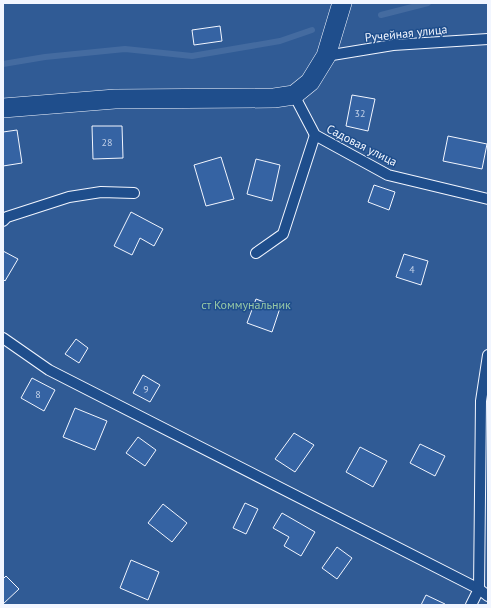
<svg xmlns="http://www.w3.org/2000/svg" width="491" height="608" viewBox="0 0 491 608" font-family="'PT Sans',sans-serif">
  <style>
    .green { fill: #305b95; stroke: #a8bbd7 }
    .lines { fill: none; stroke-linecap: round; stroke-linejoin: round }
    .stream { stroke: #446ba0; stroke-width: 6 }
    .building { fill: #3563a3; stroke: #f2f6ff }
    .lane-casing { stroke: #f2f6ff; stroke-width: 12 }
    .street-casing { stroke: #f2f6ff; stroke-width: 20 }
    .lane { stroke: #1f4e8c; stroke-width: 10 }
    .street { stroke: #1f4e8c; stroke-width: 19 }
    .labels { text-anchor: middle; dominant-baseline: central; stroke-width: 3; stroke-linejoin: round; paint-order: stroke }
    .number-label { font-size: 10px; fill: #c3d1e8 }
    .street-label { font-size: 12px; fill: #f2f6ff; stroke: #1f4e8c }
    .park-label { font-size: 12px; fill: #97c8a6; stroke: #1f4e8c }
  </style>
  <rect width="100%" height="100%" fill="#1f4e8c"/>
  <!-- green -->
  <rect class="green" x="3" y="3" width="485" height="602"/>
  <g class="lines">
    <!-- stream -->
    <g class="stream">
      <polyline points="381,15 428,3"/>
      <polyline points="3,64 45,57 125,49 192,56 280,41 312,30"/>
    </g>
  </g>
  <!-- building -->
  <g class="building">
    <polygon points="220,26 222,41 194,45 192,30"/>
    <polygon points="352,95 375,99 368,131 346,126"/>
    <polygon points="92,126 122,126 123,158 93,159"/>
    <polygon points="17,130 22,163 3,166 3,132"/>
    <polygon points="448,136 487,144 482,169 443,161"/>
    <polygon points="221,157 234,199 206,206 194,165"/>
    <polygon points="256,159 280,165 272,201 247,194"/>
    <polygon points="374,185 395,192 389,210 368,202"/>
    <polygon points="131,212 163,229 154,246 140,238 132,255 114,246"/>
    <polygon points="3,251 18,259 5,281 3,279"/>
    <polygon points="404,254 428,261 421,285 396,277"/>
    <polygon points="256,299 280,308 272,332 247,323"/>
    <polygon points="76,339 88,348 79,363 65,354"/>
    <polygon points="143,375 160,385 150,402 133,393"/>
    <polygon points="32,378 55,390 44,411 21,398"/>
    <polygon points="75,408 107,421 95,450 63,437"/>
    <polygon points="294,433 314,445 295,472 275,459"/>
    <polygon points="138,437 156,450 145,466 126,453"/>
    <polygon points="420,444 445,456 435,476 410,463"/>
    <polygon points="360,447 387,461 373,487 346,472"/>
    <polygon points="245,503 258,509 246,534 233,528"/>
    <polygon points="163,504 187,523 172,542 148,523"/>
    <polygon points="282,513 315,532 301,556 284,546 289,537 273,528"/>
    <polygon points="337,547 352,558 337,579 322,568"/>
    <polygon points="131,560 159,572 148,600 120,588"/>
    <polygon points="6,576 19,589 3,604 3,579"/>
    <polygon points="426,595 445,604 445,605 421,605"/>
  </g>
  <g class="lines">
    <defs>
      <g id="lane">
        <polyline points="326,56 393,45 488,39"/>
        <polyline points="294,95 315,135 388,175 488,199"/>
        <polyline points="3,221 7,217 69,197 101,192 134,193"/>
        <polyline points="256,253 283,234 315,135"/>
        <polyline points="3,338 49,370 479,589 488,596"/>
        <polyline points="471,605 479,589 481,401 488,355"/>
      </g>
      <polyline id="street" points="3,108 115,99 274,98 294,95 310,82 326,56 342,3"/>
    </defs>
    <!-- lane casing -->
    <use href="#lane" class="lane-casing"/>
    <!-- street casing -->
    <use href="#street" class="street-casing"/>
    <!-- lane -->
    <use href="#lane" class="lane"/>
    <!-- street -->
    <use href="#street" class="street"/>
  </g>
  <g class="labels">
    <!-- number labels -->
    <g class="number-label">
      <text x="360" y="113">32</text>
      <text x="107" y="142">28</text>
      <text x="412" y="269">4</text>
      <text x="146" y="389">9</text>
      <text x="38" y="394">8</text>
    </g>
    <!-- street labels -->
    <g class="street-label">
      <text transform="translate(406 33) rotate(-6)">Ручейная улица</text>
      <text transform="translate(362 145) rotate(27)">Садовая улица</text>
    </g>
    <!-- park labels -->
    <g class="park-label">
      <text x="246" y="304">ст Коммунальник</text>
    </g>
  </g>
  <!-- border -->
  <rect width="491" height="608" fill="none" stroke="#f2f6ff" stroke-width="8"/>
</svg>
